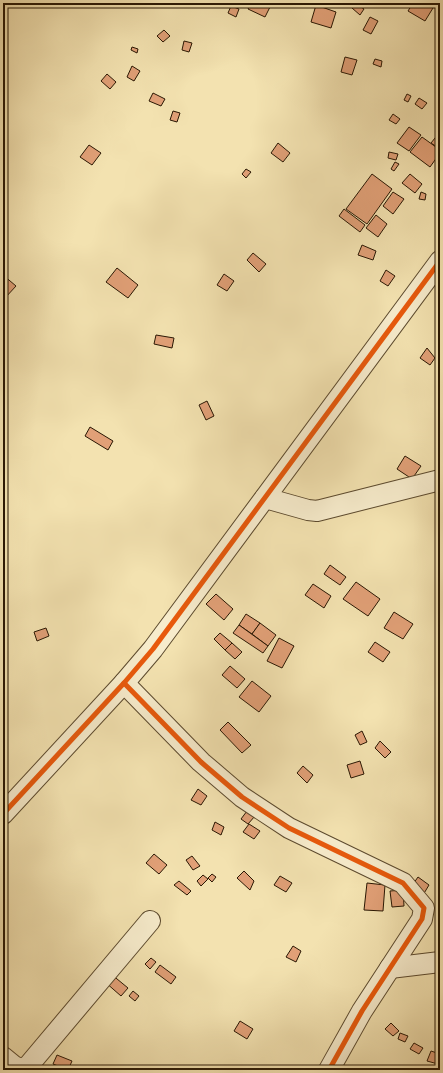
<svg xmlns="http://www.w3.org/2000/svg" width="443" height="1073" viewBox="0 0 443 1073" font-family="'Libre Bodoni',serif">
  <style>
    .building { fill: #e1a077; stroke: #291703 }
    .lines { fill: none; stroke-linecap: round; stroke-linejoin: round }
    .minor-casing { stroke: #5c4a2e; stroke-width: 22 }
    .minor { stroke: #f7eccc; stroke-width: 20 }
    .cycleway-casing { stroke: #f7eccc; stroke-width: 8 }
    .cycleway { stroke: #e8590c; stroke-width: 5 }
  </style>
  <rect width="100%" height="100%" fill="#f3e2b0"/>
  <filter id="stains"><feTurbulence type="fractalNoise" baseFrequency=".005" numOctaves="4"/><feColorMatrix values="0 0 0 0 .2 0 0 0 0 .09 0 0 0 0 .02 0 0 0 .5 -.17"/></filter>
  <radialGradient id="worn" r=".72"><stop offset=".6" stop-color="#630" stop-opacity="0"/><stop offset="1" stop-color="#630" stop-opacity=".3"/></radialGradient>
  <!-- building -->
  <g class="building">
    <polygon points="251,3 267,3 271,5 265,17 248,9"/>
    <polygon points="355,3 364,9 360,15 352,8"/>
    <polygon points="413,3 425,3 433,8 425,21 408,11"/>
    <polygon points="316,5 336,12 331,28 311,22"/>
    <polygon points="231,6 239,9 236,17 228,13"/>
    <polygon points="370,17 378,21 371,34 363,30"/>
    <polygon points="164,30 170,36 163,42 157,36"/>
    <polygon points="184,41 192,43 189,52 182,50"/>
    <polygon points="132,47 138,49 137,53 131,50"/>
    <polygon points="345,57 357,60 352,75 341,72"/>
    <polygon points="375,59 382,61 381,67 373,64"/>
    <polygon points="132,66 140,71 134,81 127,77"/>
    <polygon points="107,74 116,82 110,89 101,81"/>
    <polygon points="153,93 165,99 161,106 149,101"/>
    <polygon points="407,94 411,96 408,102 404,100"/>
    <polygon points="419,98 427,103 422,109 415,104"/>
    <polygon points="173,111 180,113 177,122 170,120"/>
    <polygon points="393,114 400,119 396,124 389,120"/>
    <polygon points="409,127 421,135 409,151 397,143"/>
    <polygon points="439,133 440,134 440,149 431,143"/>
    <polygon points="422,137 440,150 440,153 430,167 410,152"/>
    <polygon points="278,143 290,153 283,162 271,153"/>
    <polygon points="89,145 101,153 92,165 80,157"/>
    <polygon points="389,152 398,154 396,160 388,158"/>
    <polygon points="395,162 399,164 394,171 391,169"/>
    <polygon points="246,169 251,172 246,178 242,174"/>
    <polygon points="372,174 392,189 367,224 346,209"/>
    <polygon points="410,174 422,184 415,193 402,183"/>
    <polygon points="393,192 404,199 393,214 383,206"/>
    <polygon points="421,192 426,194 425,200 419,199"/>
    <polygon points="344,209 365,225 360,232 339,216"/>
    <polygon points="376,215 387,224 378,237 366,228"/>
    <polygon points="362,245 376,251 373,260 358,255"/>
    <polygon points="253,253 266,264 259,272 247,260"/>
    <polygon points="117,268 138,285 128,298 106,282"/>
    <polygon points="386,270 395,276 388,286 380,281"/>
    <polygon points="224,274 234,281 227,291 217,285"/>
    <polygon points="3,275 16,286 5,298 3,296"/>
    <polygon points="156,335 174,338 172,348 154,344"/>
    <polygon points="427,348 435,358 430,365 420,358"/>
    <polygon points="207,401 214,416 206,420 199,405"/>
    <polygon points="90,427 113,441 108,450 85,436"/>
    <polygon points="405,456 421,466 412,479 397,469"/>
    <polygon points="330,565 346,577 340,585 324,574"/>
    <polygon points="356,582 380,599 368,616 343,599"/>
    <polygon points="313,584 331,596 324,608 305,595"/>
    <polygon points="216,594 233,609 224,620 206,604"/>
    <polygon points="394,612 413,624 403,639 384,628"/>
    <polygon points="246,614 260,623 252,634 239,625"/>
    <polygon points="260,623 276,635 268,646 252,634"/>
    <polygon points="239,625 268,646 263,653 233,633"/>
    <polygon points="46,628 49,636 37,641 34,632"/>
    <polygon points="220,633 232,643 225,650 214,639"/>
    <polygon points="279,638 294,646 282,668 267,661"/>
    <polygon points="375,642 390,652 383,662 368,652"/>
    <polygon points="232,643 242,652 235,659 225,650"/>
    <polygon points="230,666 245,679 237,688 222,675"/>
    <polygon points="252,681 271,696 259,712 239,697"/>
    <polygon points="228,722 251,745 242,753 220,730"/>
    <polygon points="362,731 367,742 360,745 355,735"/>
    <polygon points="380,741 391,752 385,758 375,748"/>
    <polygon points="360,761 364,774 351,778 347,765"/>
    <polygon points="303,766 313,775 307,783 297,773"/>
    <polygon points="198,789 207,796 201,805 191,800"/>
    <polygon points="247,811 255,816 248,824 241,819"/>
    <polygon points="215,822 224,827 221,835 212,830"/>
    <polygon points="249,824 260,831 254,839 243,832"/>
    <polygon points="154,854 167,865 159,874 146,863"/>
    <polygon points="192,856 200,866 193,870 186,860"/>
    <polygon points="244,871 254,881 250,890 237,878"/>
    <polygon points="212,874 216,877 212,882 208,878"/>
    <polygon points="203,875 208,879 201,886 197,881"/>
    <polygon points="280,876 292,883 286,892 274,885"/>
    <polygon points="418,877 429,885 423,895 411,887"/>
    <polygon points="179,881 191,891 187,895 174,885"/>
    <polygon points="367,883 385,885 383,911 364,910"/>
    <polygon points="403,890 404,906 392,907 390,891"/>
    <polygon points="293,946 301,951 296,962 286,957"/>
    <polygon points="151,958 156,962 150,969 145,964"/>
    <polygon points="160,965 176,977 171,984 155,972"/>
    <polygon points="111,974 128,988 121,996 105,982"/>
    <polygon points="133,991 139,996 135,1001 129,996"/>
    <polygon points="240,1021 253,1029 247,1039 234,1031"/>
    <polygon points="391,1023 399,1031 393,1036 385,1029"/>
    <polygon points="400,1033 408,1036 405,1042 398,1039"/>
    <polygon points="414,1043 423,1048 419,1054 410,1049"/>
    <polygon points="431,1051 440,1054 438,1064 427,1061"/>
    <polygon points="57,1055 72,1061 68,1070 53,1064"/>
  </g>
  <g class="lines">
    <defs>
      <g id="minor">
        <polyline points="265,498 308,510 317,511 440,480"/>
        <polyline points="124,683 201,762 242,797 289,828 403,883 424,908 422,919 362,1011 329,1070"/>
        <polyline points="3,814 124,683 153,649 440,261"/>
        <polyline points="390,968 440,962"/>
        <polyline points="3,1057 14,1066 21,1069 28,1066 150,921"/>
      </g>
    </defs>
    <!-- minor casing -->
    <use href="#minor" class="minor-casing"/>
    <!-- minor -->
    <use href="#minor" class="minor"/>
    <defs>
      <g id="cycleway">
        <polyline points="124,683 201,762 242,797 289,828 403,883 424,908 422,919 362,1011 329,1070"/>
        <polyline points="3,814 124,683 153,649 440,261"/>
      </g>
    </defs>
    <!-- cycleway casing -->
    <use href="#cycleway" class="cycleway-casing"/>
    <!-- cycleway -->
    <use href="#cycleway" class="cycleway"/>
  </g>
  <!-- margin -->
  <rect width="443" height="1073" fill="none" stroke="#f3e2b0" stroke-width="16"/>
  <rect x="4" y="4" width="435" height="1065" fill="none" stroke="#291703" stroke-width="2"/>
  <rect x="8" y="8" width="427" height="1057" fill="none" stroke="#291703"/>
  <rect width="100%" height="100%" filter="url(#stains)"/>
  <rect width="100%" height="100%" fill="url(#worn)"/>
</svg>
